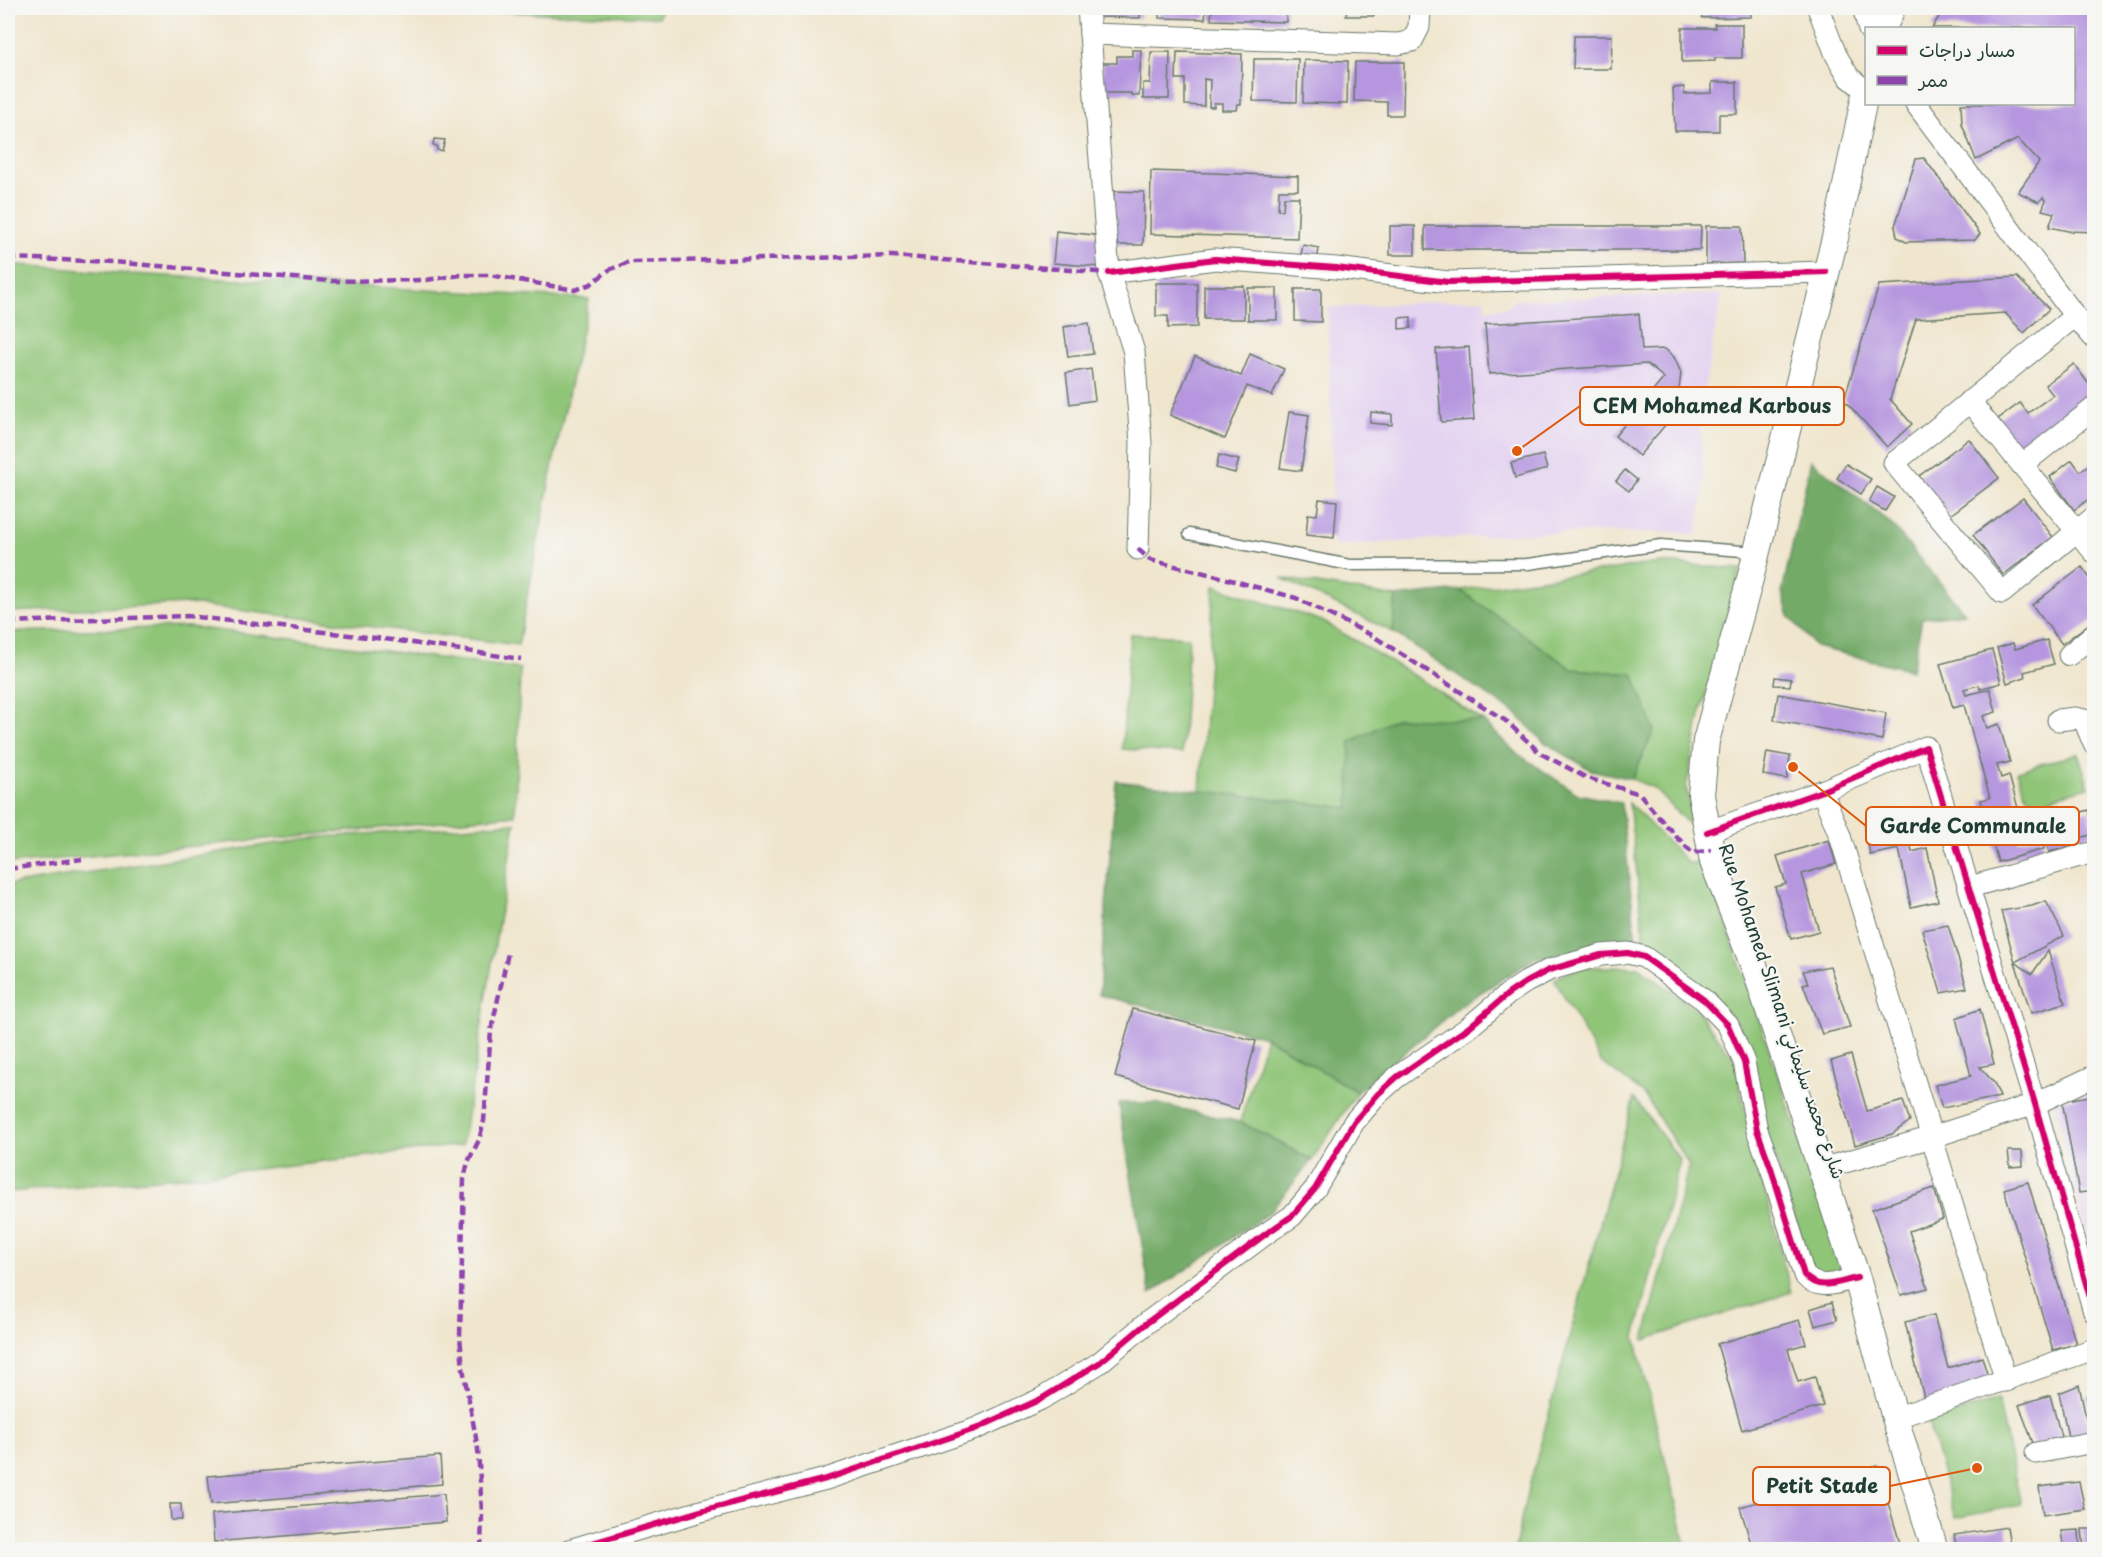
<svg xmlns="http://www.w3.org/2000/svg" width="2102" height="1557" viewBox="0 0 2102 1557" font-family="'Playpen Sans','Playpen Sans Arabic',sans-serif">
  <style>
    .built { fill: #e4d3f1 }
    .green { fill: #8fc577; stroke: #578156; stroke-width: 1.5 }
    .forest { fill: #73aa68; stroke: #49744e; stroke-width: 1.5 }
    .building { fill: #b697df }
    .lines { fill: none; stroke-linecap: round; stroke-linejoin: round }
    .service-casing { stroke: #68786a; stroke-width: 13 }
    .minor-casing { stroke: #68786a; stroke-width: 23 }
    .tertiary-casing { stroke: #68786a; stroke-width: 28 }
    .service { stroke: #fff; stroke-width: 10 }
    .minor { stroke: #fff; stroke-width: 21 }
    .tertiary { stroke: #fff; stroke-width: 26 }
    .quiet { stroke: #8e44ad; stroke-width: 4.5; stroke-dasharray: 9 4.5; stroke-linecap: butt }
    .cycleway-casing { stroke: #f6f6f2; stroke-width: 10 }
    .cycleway { stroke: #d6006c; stroke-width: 6 }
    .labels { text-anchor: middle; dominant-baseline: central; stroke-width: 4.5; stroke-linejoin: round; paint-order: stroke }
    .street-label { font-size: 18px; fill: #1f3d34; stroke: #f6f6f2 }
    .leader { fill: none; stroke: #de580e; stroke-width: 2 }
    .callout-dot { fill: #de580e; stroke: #f6f6f2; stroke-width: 2 }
    .callout { fill: #f6f6f2; stroke: #de580e; stroke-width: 2 }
    .callout-label { font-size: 20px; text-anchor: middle; font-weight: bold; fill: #1f3d34 }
  </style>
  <rect width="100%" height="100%" fill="#f6f6f2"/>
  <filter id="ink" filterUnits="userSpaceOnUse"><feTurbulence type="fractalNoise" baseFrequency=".0167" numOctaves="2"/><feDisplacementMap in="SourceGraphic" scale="12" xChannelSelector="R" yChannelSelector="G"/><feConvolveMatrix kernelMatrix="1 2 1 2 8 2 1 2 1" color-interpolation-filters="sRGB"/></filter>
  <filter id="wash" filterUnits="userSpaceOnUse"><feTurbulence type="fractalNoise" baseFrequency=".008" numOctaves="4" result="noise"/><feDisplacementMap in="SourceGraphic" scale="24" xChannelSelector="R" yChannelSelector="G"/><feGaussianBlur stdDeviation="1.35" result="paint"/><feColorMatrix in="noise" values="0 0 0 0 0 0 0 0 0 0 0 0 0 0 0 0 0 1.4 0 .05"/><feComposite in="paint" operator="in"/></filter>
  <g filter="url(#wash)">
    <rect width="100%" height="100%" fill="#f0e6ce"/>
    <!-- built -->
    <g class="built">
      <polygon points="1722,294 1700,412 1704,490 1697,535 1675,532 1534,533 1334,546 1328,308 1484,299 1486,310 1506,307 1515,300"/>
      <polygon points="2094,1092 2094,1267 2054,1100"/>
    </g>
    <!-- green -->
    <g class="green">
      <polygon points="390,8 661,8 659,17"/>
      <polygon points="8,264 131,274 589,299 552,468 518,645 189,604 8,612"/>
      <polygon points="1659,563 1741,569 1700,715 1686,788 1698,834 1654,788 1632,779 1654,730 1633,674 1572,669 1460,590"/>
      <polygon points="1281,578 1396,597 1393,632"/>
      <polygon points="1214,586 1322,621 1418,678 1483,721 1397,718 1349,808 1200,791"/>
      <polygon points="190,627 310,641 520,669 515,815 8,864 8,632"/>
      <polygon points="1130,634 1189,637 1182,753 1122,749"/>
      <path d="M2078 753 2089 787 2058 795 2032 808 2017 772C2037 763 2058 761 2078 753Z"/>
      <polygon points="1629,803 1689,864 1704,860 1846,1273 1821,1279 1813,1275 1762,1118 1740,1025 1676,966 1645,945"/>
      <polygon points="515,823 462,1145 204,1175 8,1192 8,885 310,838"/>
      <polygon points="1581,967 1638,967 1697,1010 1735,1061 1748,1125 1791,1292 1644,1340 1689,1165 1643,1093 1601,1062 1554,979"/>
      <polygon points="1266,1037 1357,1092 1312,1160 1240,1122"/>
      <polygon points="1634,1098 1680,1160 1635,1337 1687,1549 1515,1549 1524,1506"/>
      <polygon points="1998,1400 2021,1505 1955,1518 1928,1422"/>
    </g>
    <!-- forest -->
    <g class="forest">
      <polygon points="1811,460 1890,523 1965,613 1922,618 1912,670 1816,647 1789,616 1782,592"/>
      <polygon points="1460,590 1572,669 1633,674 1654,730 1632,779 1591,770 1544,742 1516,714 1393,632 1396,597"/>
      <polygon points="1397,718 1483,721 1515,752 1578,794 1621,803 1636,941 1535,958 1461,1005 1357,1092 1266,1037 1099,995 1116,781 1349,808 1350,742"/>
      <polygon points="1119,1103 1154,1103 1240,1122 1312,1160 1269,1213 1150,1294"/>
    </g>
    <g id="blocks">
      <!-- building -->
      <g class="building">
        <polygon points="1097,8 1140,8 1140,18 1097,17"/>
        <polygon points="1159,8 1206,8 1205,19 1159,18"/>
        <polygon points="1212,8 1286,8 1286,22 1211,20"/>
        <polygon points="1347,8 1400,8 1400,13 1374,12 1374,16 1346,16"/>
        <polygon points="1702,8 1751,8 1751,17 1702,18"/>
        <polygon points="1944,8 1949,8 1956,13 1961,8 2094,8 2094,232 2068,231 2049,227 2054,213 2042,210 2046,200 2043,197 2039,202 2018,192 2039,162 2018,139 1976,160 1962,124 1961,104 2074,104 2074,28 1932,28"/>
        <polygon points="1714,24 1742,24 1742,58 1715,58 1715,61 1682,62 1682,28 1715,28"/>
        <polygon points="1574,36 1612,36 1611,69 1573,69"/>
        <polygon points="1132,50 1141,50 1139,96 1131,95 1131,93 1102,93 1103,63 1117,63 1117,56 1132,56"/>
        <polygon points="1151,52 1170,52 1169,99 1143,99 1143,83 1150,83"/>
        <polygon points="1177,52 1242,54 1241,104 1238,104 1237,110 1222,110 1222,103 1214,103 1214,107 1209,107 1210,80 1204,79 1204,106 1185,105 1185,79 1176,79"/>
        <polygon points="1254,59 1298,59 1297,102 1253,101"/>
        <polygon points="1304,60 1348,61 1347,104 1303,103"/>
        <polygon points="1355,62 1404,62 1403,115 1387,115 1387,102 1354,101"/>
        <polygon points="1712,82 1737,82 1737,114 1719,114 1719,131 1675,131 1673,88 1684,87 1684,94 1712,93"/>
        <polygon points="434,139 445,140 442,151 437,150 437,146 433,145"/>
        <polygon points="1924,158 1980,234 1975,240 1906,242 1897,237 1895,226 1916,159"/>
        <polygon points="1151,171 1298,176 1298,190 1279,190 1278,210 1283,210 1284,197 1299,197 1297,238 1150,234"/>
        <polygon points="1114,191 1144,192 1143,245 1113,245"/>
        <rect x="1390" y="226" width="25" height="29"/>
        <polygon points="1425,226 1701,226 1700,250 1425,250"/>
        <polygon points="1706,226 1742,226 1743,263 1706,264"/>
        <polygon points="1056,231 1103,236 1100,267 1053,263"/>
        <polygon points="1303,245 1319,248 1317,262 1300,259"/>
        <polygon points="2017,277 2049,309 2024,333 2005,313 1916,319 1890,399 1912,424 1887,447 1844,400 1879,285"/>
        <polygon points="1156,283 1197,283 1197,327 1168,328 1168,316 1156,316"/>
        <rect x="1204" y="286" width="40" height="33"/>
        <rect x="1248" y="288" width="29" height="32"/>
        <polygon points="1295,289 1321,289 1321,322 1295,321"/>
        <polygon points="1639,314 1642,350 1665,349 1674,357 1681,373 1679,390 1673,397 1682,405 1639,456 1615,436 1664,378 1647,364 1489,374 1485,324"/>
        <polygon points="1411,317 1411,328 1399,329 1399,318"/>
        <polygon points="1089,323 1093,354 1068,357 1064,327"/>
        <polygon points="1469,347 1474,420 1441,422 1436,349"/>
        <polygon points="1250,354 1284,369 1272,396 1247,386 1225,439 1170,415 1195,356 1241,376"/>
        <polygon points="2074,364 2094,391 2094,398 2022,452 1998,419 2020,403 2028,413 2053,395 2045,385"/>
        <polygon points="1091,369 1095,400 1070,404 1066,373"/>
        <polygon points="1289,412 1309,415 1301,471 1280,468"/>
        <polygon points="1371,412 1392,414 1392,425 1370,423"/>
        <polygon points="1969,439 1999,478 1949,516 1919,476"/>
        <polygon points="1219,455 1239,460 1235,473 1216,468"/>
        <polygon points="1543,455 1547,469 1515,478 1511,463"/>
        <polygon points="2072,460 2080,471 2094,461 2094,495 2074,510 2050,477"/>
        <polygon points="1846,464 1871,479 1861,494 1837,478"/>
        <polygon points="1625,470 1637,480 1629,491 1616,481"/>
        <polygon points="1877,487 1894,497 1885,511 1869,502"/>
        <polygon points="2023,498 2053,537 2003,575 1973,535"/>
        <polygon points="1319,499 1337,501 1334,538 1306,535 1308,514 1317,515"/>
        <polygon points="2082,567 2094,584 2094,620 2062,644 2032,605"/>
        <polygon points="2047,640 2054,664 2024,672 2025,677 2007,683 1997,648 2013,643 2015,649"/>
        <polygon points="1992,650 2001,683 1980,689 1979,685 1964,689 1966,695 1990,689 1996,712 1983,716 1987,728 1999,724 2010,762 1997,765 2001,778 2009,775 2018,808 2010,811 2018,841 2040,836 2044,849 1998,862 1981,800 1990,798 1964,705 1953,708 1940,664"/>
        <polygon points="1775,677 1791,679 1790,686 1774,685"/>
        <polygon points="1778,694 1886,713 1882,740 1774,720"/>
        <polygon points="1767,752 1790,756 1787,779 1763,775"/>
        <polygon points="2089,810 2094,834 2066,842 2067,847 2049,852 2039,817 2055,812 2057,819"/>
        <polygon points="1906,819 1912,852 1927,848 1938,901 1911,907 1899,849 1870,855 1865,828"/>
        <polygon points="1829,840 1836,864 1802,874 1819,931 1791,939 1775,887 1786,884 1777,856"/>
        <polygon points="2046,901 2064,936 2015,962 2001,911 2032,906"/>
        <polygon points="1948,925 1967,988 1941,993 1922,930"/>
        <polygon points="2048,951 2065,1003 2031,1013 2015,962 2032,974"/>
        <polygon points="1830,966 1850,1027 1822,1034 1803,984 1808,983 1803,971"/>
        <polygon points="1133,1009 1256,1041 1238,1109 1115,1077"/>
        <polygon points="1980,1009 1994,1064 1980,1067 1994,1083 2000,1097 1942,1108 1935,1085 1971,1076 1956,1018"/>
        <polygon points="1851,1055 1867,1111 1903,1101 1910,1121 1892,1134 1855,1145 1831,1061"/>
        <polygon points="2094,1095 2094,1117 2089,1118 2094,1145 2094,1191 2079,1193 2062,1101"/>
        <polygon points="2008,1151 2022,1151 2023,1166 2010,1167"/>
        <polygon points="2028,1182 2076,1344 2053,1350 2004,1189"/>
        <polygon points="1934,1188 1943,1219 1909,1231 1928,1288 1901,1295 1872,1209"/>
        <polygon points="1832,1302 1837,1320 1815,1326 1810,1309"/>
        <polygon points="1934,1315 1948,1368 1982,1357 1990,1384 1926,1406 1905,1322"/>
        <polygon points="1799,1320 1806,1344 1788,1349 1798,1382 1815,1377 1823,1406 1742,1430 1717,1344"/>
        <polygon points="2079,1385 2090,1437 2069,1442 2059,1393"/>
        <polygon points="2094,1394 2094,1420 2087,1396"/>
        <polygon points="2050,1395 2062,1440 2034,1446 2019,1405"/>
        <polygon points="440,1456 442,1484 211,1504 208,1476"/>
        <polygon points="1877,1466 1902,1550 1753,1550 1740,1507"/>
        <polygon points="2090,1466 2094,1466 2094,1498 2089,1482"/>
        <polygon points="2079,1482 2085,1509 2043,1515 2039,1487"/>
        <polygon points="444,1494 446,1522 214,1542 212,1514"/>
        <polygon points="170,1504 181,1504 182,1520 171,1520"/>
        <polygon points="2007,1527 2011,1550 1957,1550 1954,1535"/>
        <polygon points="2082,1529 2094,1529 2094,1550 2084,1550"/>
        <polygon points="2079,1530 2080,1550 2064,1550 2061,1531"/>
      </g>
    </g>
  </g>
  <g filter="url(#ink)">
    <use href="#blocks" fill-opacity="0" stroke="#68786a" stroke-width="1.5"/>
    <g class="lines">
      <defs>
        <polyline id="service" points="1189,534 1350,565 1528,564 1661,545 1757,552"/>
        <g id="minor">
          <polyline points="1088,8 1109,273 1134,352 1141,443 1138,549"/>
          <polyline points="1818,8 1836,55 1849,77 1866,91"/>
          <polyline points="1886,28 1895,8"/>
          <polyline points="1090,34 1398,44 1412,41 1419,27 1420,8"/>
          <polyline points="1916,104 2075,316 2094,338"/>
          <polyline points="1109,273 1215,259 1336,268 1448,282 1826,272"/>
          <polyline points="2075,316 1894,463 2002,593 2094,517"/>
          <polyline points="1969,401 2094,552"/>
          <polyline points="2022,465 2094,408"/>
          <polyline points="2069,655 2094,634"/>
          <polyline points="2058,720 2075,718 2084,720 2094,744"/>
          <polyline points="1822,791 1840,836 2006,1381"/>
          <polyline points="1707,832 1822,791 1926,747 2035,1104 2094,1312"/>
          <polyline points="1970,887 2094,852"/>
          <polyline points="1821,1169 1932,1137 2035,1104 2094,1076"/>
          <polyline points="1895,1418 2094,1349"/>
          <polyline points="2036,1453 2094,1442"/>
          <path d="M569 1550 701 1511 826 1479 975 1429 1041 1399 1099 1363 1148 1322 1267 1233 1292 1216 1315 1189 1354 1122 1378 1094 1397 1077 1468 1028 1508 994 1526 982 1549 970 1601 955 1628 953 1644 957 1704 1000 1728 1025 1744 1062 1757 1130 1771 1168 1804 1275C1819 1292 1838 1282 1857 1278"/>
        </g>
        <g id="tertiary">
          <polyline points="1866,8 1871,28"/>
          <polyline points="1866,90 1835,238 1750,579 1706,741 1701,795 1713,862 1756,971 1857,1278 1895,1418 1935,1550"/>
        </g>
      </defs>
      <!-- service casing -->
      <use href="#service" class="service-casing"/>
      <!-- minor casing -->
      <use href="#minor" class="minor-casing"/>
      <!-- tertiary casing -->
      <use href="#tertiary" class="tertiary-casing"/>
      <!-- service -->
      <use href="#service" class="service"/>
      <!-- minor -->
      <use href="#minor" class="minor"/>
      <!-- tertiary -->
      <use href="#tertiary" class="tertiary"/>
      <!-- quiet -->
      <g class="quiet">
        <polyline points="8,258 113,262 328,281 426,280 461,275 489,275 575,290 591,284 609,270 629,262 893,256 1109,273"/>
        <polyline points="1138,549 1150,560 1213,575 1296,598 1373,636 1506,721 1540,753 1587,778 1640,794 1662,821 1692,853 1711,850"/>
        <polyline points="8,622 188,616 392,640 521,659"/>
        <polyline points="8,869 82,859"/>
        <polyline points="481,1550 482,1512 478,1449 463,1368 460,1337 464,1179 468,1162 479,1140 484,1121 491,1031 508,953"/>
      </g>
      <defs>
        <g id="cycleway">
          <polyline points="1109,273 1215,259 1336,268 1448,282 1826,272"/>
          <polyline points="1707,832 1822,791 1926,747 2035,1104 2094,1312"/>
          <path d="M569 1550 701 1511 826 1479 975 1429 1041 1399 1099 1363 1148 1322 1267 1233 1292 1216 1315 1189 1354 1122 1378 1094 1397 1077 1468 1028 1508 994 1526 982 1549 970 1601 955 1628 953 1644 957 1704 1000 1728 1025 1744 1062 1757 1130 1771 1168 1804 1275C1819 1292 1838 1282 1857 1278"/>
        </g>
      </defs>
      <!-- cycleway casing -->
      <use href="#cycleway" class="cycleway-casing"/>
      <!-- cycleway -->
      <use href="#cycleway" class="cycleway"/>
    </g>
  </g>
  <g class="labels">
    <!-- street labels -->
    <g class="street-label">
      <text transform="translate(1783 1011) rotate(71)">Rue Mohamed Slimani شارع محمد سليماني</text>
    </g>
  </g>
  <!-- callouts -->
  <path class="leader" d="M1517 451L1580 406M1793 767L1866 826M1977 1468L1890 1486"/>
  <g class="callout-dot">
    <circle cx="1517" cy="451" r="6"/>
    <circle cx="1793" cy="767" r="6"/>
    <circle cx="1977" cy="1468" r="6"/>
  </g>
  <g class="callout">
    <rect x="1580" y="387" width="264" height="38" rx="6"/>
    <rect x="1866" y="807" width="213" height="38" rx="6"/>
    <rect x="1753" y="1467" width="137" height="38" rx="6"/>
  </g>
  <g class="callout-label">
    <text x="1712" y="413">CEM Mohamed Karbous</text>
    <text x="1973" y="833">Garde Communale</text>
    <text x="1822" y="1493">Petit Stade</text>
  </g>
  <!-- margin -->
  <rect width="2102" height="1557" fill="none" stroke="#f6f6f2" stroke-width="30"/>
  <!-- legend -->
  <rect x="1865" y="27" width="210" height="78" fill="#f6f6f2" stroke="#a0aca6" stroke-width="1.5"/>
  <rect x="1877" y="46" width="30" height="9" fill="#d6006c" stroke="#a0aca6" stroke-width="1.5"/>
  <text x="1919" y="57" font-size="18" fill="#1f3d34">مسار دراجات</text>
  <rect x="1877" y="76" width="30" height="9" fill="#8e44ad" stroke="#a0aca6" stroke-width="1.5"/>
  <text x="1919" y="87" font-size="18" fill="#1f3d34">ممر</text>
</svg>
